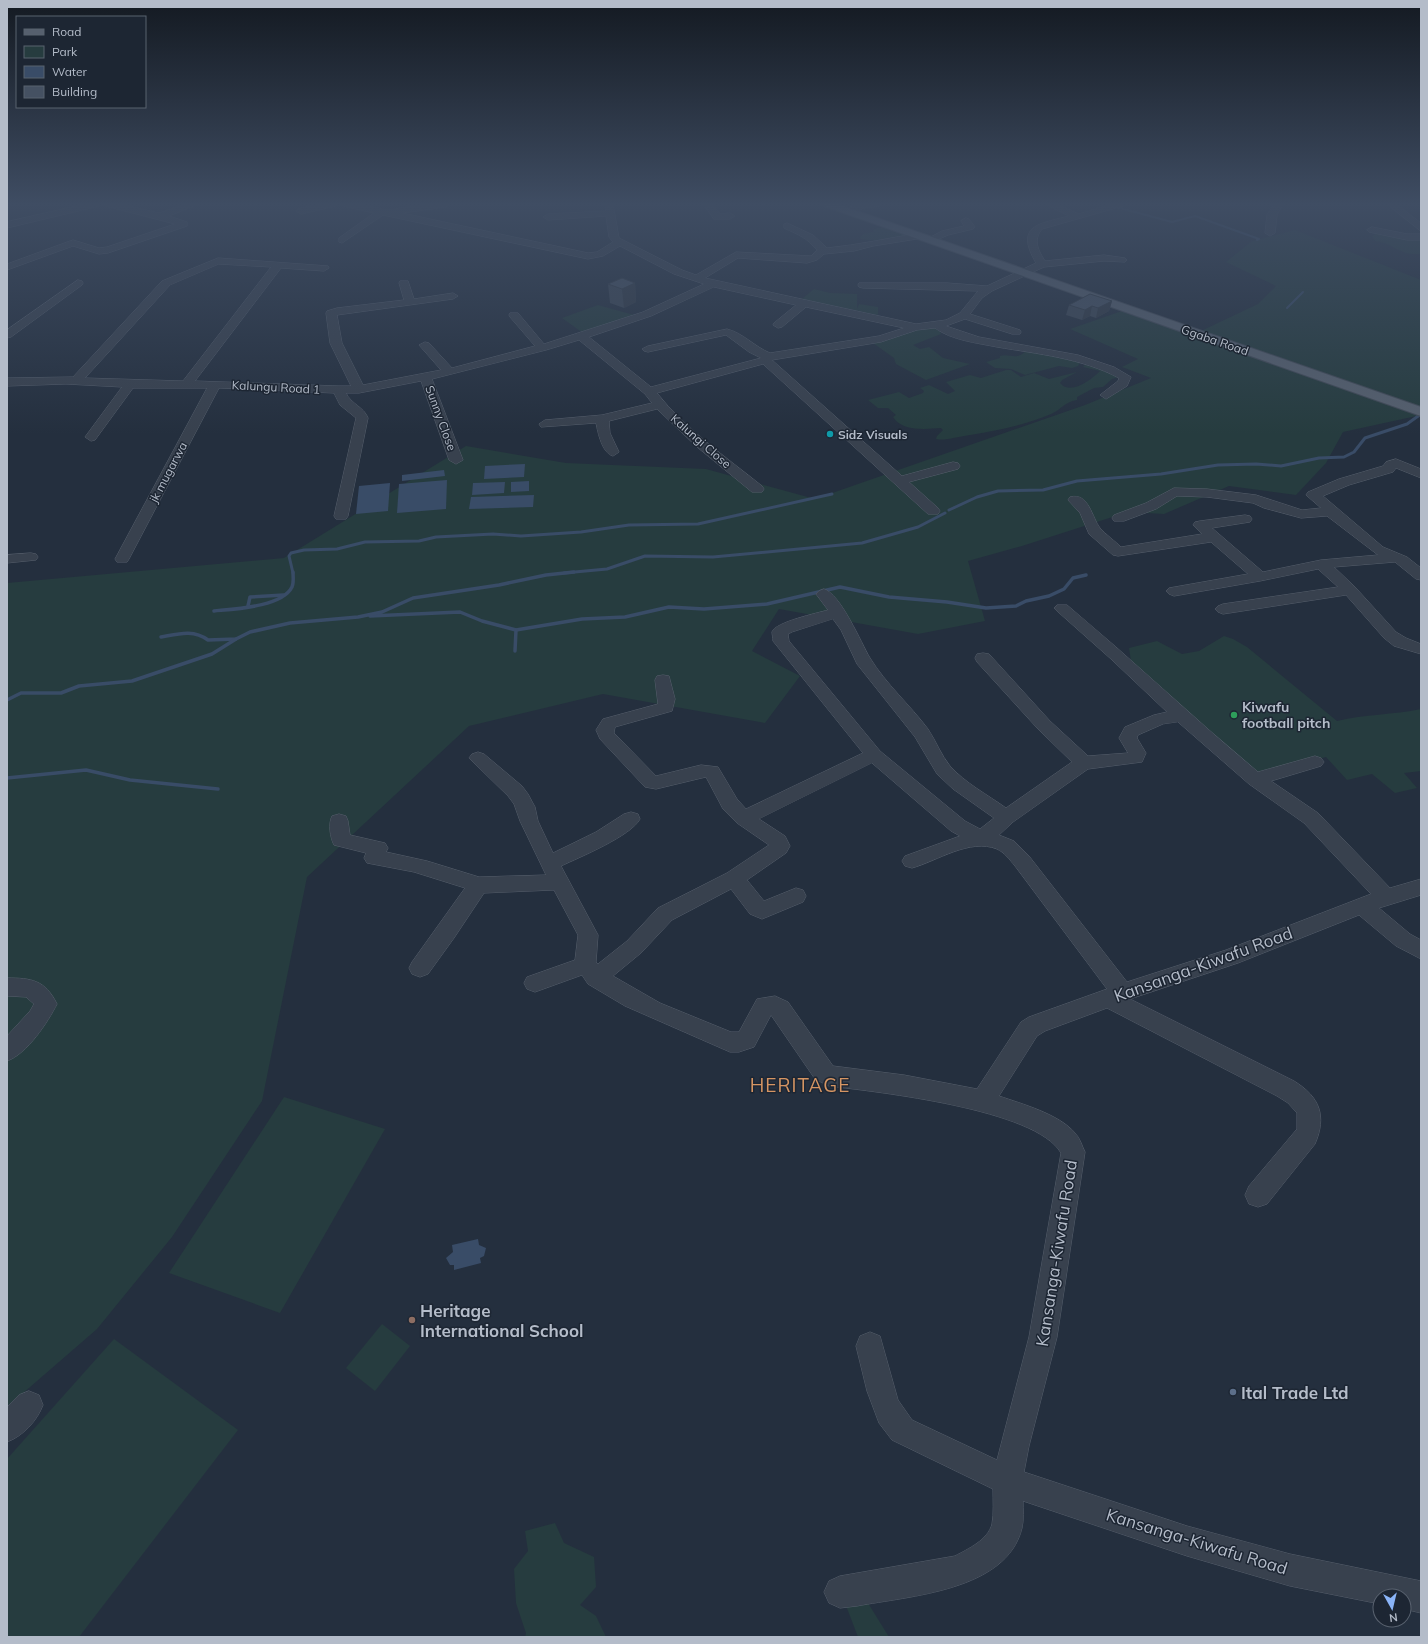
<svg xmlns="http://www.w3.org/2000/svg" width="1428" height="1644" viewBox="0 0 1428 1644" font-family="Mulish,sans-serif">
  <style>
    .green { fill: #263c3f }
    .water { fill: #394c67 }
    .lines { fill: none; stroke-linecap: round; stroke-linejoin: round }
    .stream-far2 { stroke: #394c67; stroke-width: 2 }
    .stream-far1 { stroke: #394c67; stroke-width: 3 }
    .stream { stroke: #394c67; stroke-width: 3.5 }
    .minor-casing { stroke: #565f6c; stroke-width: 1 }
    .major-casing { stroke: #414a57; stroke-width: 2 }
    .minor { fill: #38414e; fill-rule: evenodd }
    .major { fill: #56606e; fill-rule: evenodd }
    .wall { fill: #3b4654 }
    .shaded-wall { fill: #303945 }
    .building { fill: #455162; stroke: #303945 }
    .culture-dot { fill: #0f9aa8; stroke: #1d2633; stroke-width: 1.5 }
    .leisure-dot { fill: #2e9e5b; stroke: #1d2633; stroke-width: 1.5 }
    .education-dot { fill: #8d6e63; stroke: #1d2633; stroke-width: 1.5 }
    .service-dot { fill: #5c6f8a; stroke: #1d2633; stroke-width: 1.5 }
    .labels { text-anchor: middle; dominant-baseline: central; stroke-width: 3; stroke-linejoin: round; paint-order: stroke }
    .far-street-label { font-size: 12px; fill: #b4bcc9; stroke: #1d2633 }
    .far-poi-label { font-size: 12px; font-weight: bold; fill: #b4bcc9; stroke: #1d2633; text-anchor: start }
    .poi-label { font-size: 14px; font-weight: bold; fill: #b4bcc9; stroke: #1d2633; text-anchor: start }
    .near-street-label { font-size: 17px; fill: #b4bcc9; stroke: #1d2633 }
    .near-poi-label { font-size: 17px; font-weight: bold; fill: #b4bcc9; stroke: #1d2633; text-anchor: start }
    .near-quarter-label { font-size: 19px; letter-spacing: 1px; fill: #d59563; stroke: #1d2633 }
  </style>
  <rect width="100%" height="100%" fill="#242f3e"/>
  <!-- green -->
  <g class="green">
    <polygon points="888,226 916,236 877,241 861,239 860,237 863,234 873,232 874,229"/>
    <path d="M1372 228 1409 234H1421V254C1399 256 1394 243 1375 241L1372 236 1377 233Z"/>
    <polygon points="1295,230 1421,280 1421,415 1343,432 1326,463 1296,495 1229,486 1164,514 1128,512 1022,546 968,561 985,621 918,634 779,609 752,651 800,676 765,723 603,694 469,726 307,877 262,1101 172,1237 97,1329 7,1407 7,583 284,558 466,446 566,463 706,469 815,499 1085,405 1151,378 1122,367 1138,359 1070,329 1122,311 1253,356 1201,331 1258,304 1276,286 1226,262 1252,241"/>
    <polygon points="814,289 830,293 857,294 857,309 859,304 878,307 878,314 877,315 802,299"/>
    <polygon points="598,305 634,315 583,333 562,318"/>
    <polygon points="935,328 940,331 941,334 913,345 920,349 929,347 943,358 970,364 926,380 896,364 894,358 873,343 912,330"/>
    <path d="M1026 351 1075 361 1080 363 1078 366 1072 368 1059 366 1025 375 1011 369 995 368 986 362 1000 358V356C1010 353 1016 361 1026 351Z"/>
    <path d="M1085 365H1092L1119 377 1112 379 1103 387 1094 388 1077 397V400C1064 402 1061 410 1051 414 1023 426 994 431 964 436 956 437 945 441 936 439L937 436 943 430 941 428C927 429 902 432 893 417L896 415 888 408H878L868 400 899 392 909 398 923 393 924 391 920 388 929 385 948 394 955 391 946 382 970 375 981 378 1006 370H1011L1021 377 1034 373 1049 379 1077 372 1062 380 1060 383C1071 396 1092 379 1100 371L1083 367Z"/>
    <path d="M1224 636 1233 639 1247 647 1337 721C1365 714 1393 715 1421 709V771L1404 773 1417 788 1395 793 1372 774 1347 780 1326 757 1255 775 1131 661 1129 648 1157 641 1182 654 1199 651Z"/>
    <polygon points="284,1097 385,1129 280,1313 169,1273"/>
    <polygon points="382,1324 410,1346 375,1391 346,1368"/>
    <polygon points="114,1339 238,1430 79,1637 7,1637 7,1459"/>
    <polygon points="555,1523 564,1543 594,1557 596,1587 580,1605 596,1616 606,1637 525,1637 526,1633 516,1603 514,1569 528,1551 525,1531"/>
    <polygon points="863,1595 889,1637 858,1637 845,1603"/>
  </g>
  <!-- water -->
  <g class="water">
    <polygon points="525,464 524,477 484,479 485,466"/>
    <polygon points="444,470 445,476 402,481 402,475"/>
    <polygon points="447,480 446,509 397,513 399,484"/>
    <polygon points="529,481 529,491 511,492 511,482"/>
    <polygon points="505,482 504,493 472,495 473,483"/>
    <polygon points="390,483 388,511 356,514 359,486"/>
    <polygon points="534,495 533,507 469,509 471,497"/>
    <polygon points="478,1239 479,1245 486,1248 484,1256 480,1258 481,1263 454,1270 454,1265 450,1265 446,1258 453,1252 452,1245"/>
  </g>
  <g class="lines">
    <!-- stream-far2 -->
    <g class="stream-far2">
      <polyline points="1116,207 1172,222 1195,216 1259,239 1257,240"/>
      <polyline points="1287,308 1303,292"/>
    </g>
    <!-- stream-far1 -->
    <g class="stream-far1">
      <polyline points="949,510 977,497 998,491 1043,490 1077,481 1161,474 1218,465 1256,464 1281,466 1319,458 1344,457 1354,452 1365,438 1407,424 1421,414"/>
      <polyline points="293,573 289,556 291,553 304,550 337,549 365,542 419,541 436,537 493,534 521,536 581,532 629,525 698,524 832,494"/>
      <polyline points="564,573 607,569 645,556 713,557 862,543 918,527 945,513"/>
    </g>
    <!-- stream -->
    <g class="stream">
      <polyline points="248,606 250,597 284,595"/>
      <path d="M214 611C234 609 282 607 292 587 294 583 293 577 293 572"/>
      <polyline points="370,616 460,612 482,621 516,630 582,619 625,617 669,607 704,609 767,604 840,587 889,597 947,602 986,608 1016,606 1026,601 1049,596 1064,589 1073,578 1086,575"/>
      <path d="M161 637C178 634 193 629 208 640L236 639 250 632 290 623 358 617 382 612 413 598 499 585 546 575 574 572"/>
      <polyline points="515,651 516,630"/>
      <polyline points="7,700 21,693 61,693 79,686 132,681 212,654 236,639"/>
      <polyline points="7,778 86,770 130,780 218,789"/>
    </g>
    <defs>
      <g id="minor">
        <polygon points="85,204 100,204 99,206 7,228 7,222"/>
        <polygon points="105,204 120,204 159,213 186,204 198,204 169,216 187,222 187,226 108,253 99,254 73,246 7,270 7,264 70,241 73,240 99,248 107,247 175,224 106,206"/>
        <polygon points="321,204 337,204 336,206 301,214 296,211 298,209"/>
        <path d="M342 204H358L387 210 429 204H450L446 207 402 213 588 253 597 252 613 242 609 237 606 216 548 220 543 217 548 214 606 211 605 204H613L619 238 682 270 696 275 736 252 811 256 817 250C806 237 799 235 784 228V224L787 223 813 235 827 248C858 245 889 238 920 233L925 236 923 238 873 246 854 251 824 254 817 260 807 263 738 258 705 278 916 324 946 320 960 313 978 291 863 288 859 287 858 285 859 283H947L987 286 1036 263C1014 225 1039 224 1069 216L1045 204H1056L1079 214 1112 204H1124L1123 206 1042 229C1033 240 1038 250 1045 261L1104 255 1125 258 1127 260 1125 262 1104 261 1044 267 992 291 982 298 970 314 1020 330 1021 332 1020 334H1012L965 319 946 326 979 337 1078 355 1114 367 1131 377 1127 386 1106 399 1100 395 1118 381 1119 378C1081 358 1038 354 997 347 977 343 951 340 935 328L917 330 881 342 772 360 902 476 953 462 958 463 960 466 958 469 909 482 938 508 940 511 938 514H928L763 364 657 393C685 429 726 457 762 486L764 489 762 492H752L697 447 657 409 609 421 610 433 619 452 613 456C602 453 598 433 596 423L541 427 539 424 545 420 602 415 652 403 645 394 579 340 546 350 432 379 463 460 456 464 449 460 421 381 359 393H346C351 404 364 407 368 418L348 516 346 519H336L334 516 356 418 340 405 334 393 219 388 129 559 127 562H117L115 559 207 388H133L95 440 91 441 85 437 122 387 66 384 7 386V378L73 377 162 281 218 258 328 266 329 268 324 271 281 268 195 381 339 386H351L330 343 326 313 327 311 337 308 404 300 399 283 400 281H408L414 299 453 293 458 296 453 299 337 315 342 343 363 385 441 370 419 345 425 342 429 343 452 368 535 346 510 317 509 315 510 313H518L544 344 643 312 704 284 674 274 620 246 603 256 588 259 383 215 342 243 339 242V238L374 213 343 206ZM219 264 271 267 183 381 85 378 170 285ZM714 287 796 305 774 323 773 325 778 328 782 327 806 307 904 328 879 336 770 353C755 347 743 333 727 329L648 346 642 349 644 351 648 352 726 335 749 352 761 358 651 387 589 337 651 316Z"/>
        <polygon points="704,204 712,204 720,214 730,213 735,216 730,219 714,219"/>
        <polygon points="857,204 880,204 879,206 864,208 848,214 843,211"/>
        <polygon points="1275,204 1283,204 1277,215 1275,233 1270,236 1265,233 1267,215"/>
        <polygon points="1387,204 1396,204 1421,223 1421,231"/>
        <polygon points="966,218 969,219 975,227 973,229 948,235 930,243 925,240 942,231 964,226 961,221"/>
        <polygon points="1372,227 1407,234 1421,234 1421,240 1407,240 1369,232 1367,230"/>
        <polygon points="78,280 82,281 83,283 82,285 11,337 7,338 7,330"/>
        <path d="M1396 459 1421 469V478L1396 468 1393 472 1349 485 1323 496 1383 547 1407 557 1421 568V580L1416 579 1395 562 1334 567 1355 587 1396 632 1406 638 1421 644V654L1394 646 1384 638 1346 595 1223 614 1218 612 1215 609 1218 606 1223 604 1338 587 1318 569 1260 581 1174 596 1169 594 1166 591 1169 588 1248 574 1211 542 1118 556 1113 555 1089 534 1080 513 1068 500 1070 497C1089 492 1092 518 1100 528 1104 533 1116 542 1121 547L1202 534 1193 525 1195 522 1200 521 1245 515 1250 516 1252 519 1250 522 1212 528 1263 572 1321 560 1378 555 1327 516 1301 518 1264 508 1253 503 1207 497 1177 496 1156 509 1124 521H1114L1112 518 1114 515 1146 503 1174 488 1207 489 1256 495 1302 510 1321 508 1306 495 1308 492 1339 479 1383 466 1386 462Z"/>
        <polygon points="31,553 36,554 38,557 36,560 7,563 7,555"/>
        <path d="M824 589C841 594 861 643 870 658 886 684 910 705 928 729 936 741 941 755 950 766 965 783 988 795 1006 808L1072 762 1038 729 977 662 975 658 977 654 983 653 989 654 1050 721 1088 756 1128 753 1119 738 1125 727 1154 715 1167 712 1111 659 1057 611 1054 608 1057 605H1067C1132 659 1193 718 1258 772L1315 756 1321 758 1324 762 1321 766 1271 781 1318 813 1390 888 1421 879V895L1379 908 1410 934 1421 940V959L1396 946 1359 915 1238 963 1130 999 1294 1081C1320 1097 1327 1116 1315 1144L1267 1204 1258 1207 1249 1204 1245 1195 1249 1186 1297 1129V1113L1288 1103 1277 1096 1107 1008 1045 1031 1037 1036 999 1096C1022 1104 1059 1114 1075 1133 1080 1138 1082 1146 1085 1152L1057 1337 1029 1446 1024 1472 1187 1526 1290 1554 1421 1581V1613L1404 1609V1596H1380V1604L1290 1586 1187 1556 1023 1501C1023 1509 1024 1520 1022 1528 1007 1591 909 1596 857 1606L840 1608 829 1603 824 1592 829 1581 840 1576 955 1556C968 1549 988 1540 992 1524 994 1513 993 1500 993 1489L892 1440 879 1423 867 1391 856 1346 860 1336 870 1332 880 1336 898 1400 912 1420 997 1460 1029 1337 1061 1153C1036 1109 878 1092 829 1086L815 1079 771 1015 754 1047 739 1052H730L625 1006 588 984 582 975 535 992 527 989 524 983 527 977 575 960 578 935 554 890 484 893 454 938 428 974 420 977 412 974 409 968 412 962 465 888 414 872 367 863 364 858 366 853 334 845C330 837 328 824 332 816L339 814 346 816 348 821 350 835 385 843 388 848 386 852 427 861 479 877 546 875 520 821 514 804 508 796 469 758 472 754 478 752 484 754 522 786 528 794 535 807 538 821 553 853 596 832 624 814 631 812 638 814 640 819C631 836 580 857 561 866L598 935 596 962 598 964 627 941 658 908 727 873 769 845 737 823 723 809 706 777 656 789 645 787 600 739 596 730 603 719 658 704 655 680 657 676 663 675 669 676 675 699 672 711 615 727 614 733 656 776 701 765 718 767 737 799 746 809 863 753 773 641C773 638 772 634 772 632 775 622 818 613 828 610L816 594 819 591ZM833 619 841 630 857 664 915 737 937 774 953 789 994 818 980 829 965 821 880 751 789 641 788 634 792 632ZM1178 722 1249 784 1304 823 1371 894 1226 950 1127 982 1029 856 1014 841 999 835 1013 822 1088 769 1142 762 1146 753 1137 738 1138 735 1163 724ZM872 763 951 831 960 836 905 856 902 861 905 866 912 868C937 861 970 838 997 849 1004 852 1010 860 1015 866L1107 989 1029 1017 1021 1022 977 1089 904 1075 833 1066 788 1002 775 996 757 999 739 1032H731L660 1003 613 976 641 953 672 920 731 889 750 914 762 919 803 902 806 896 803 890 796 888 764 901 747 880 786 853 790 846 785 836 759 819Z"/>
        <path d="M7 978C32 978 45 980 57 1004 48 1022 27 1054 7 1061V1036L30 1011 34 1004 26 997 7 996Z"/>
        <path d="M29 1391 39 1395 43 1405C37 1421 23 1436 7 1442V1407L19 1395Z"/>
      </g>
      <polygon id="major" points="823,204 837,204 1421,407 1421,416 824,206"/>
    </defs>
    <!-- minor casing -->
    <use href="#minor" class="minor-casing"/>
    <!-- major casing -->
    <use href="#major" class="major-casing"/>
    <!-- minor -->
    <use href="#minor" class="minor"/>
    <!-- major -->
    <use href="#major" class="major"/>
  </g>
  <!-- wall -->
  <g class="wall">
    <polygon points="635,283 636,302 624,308 610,303 608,284"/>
    <polygon points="1112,301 1109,311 1096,318 1090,316 1082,320 1066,315 1069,305"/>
  </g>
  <!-- shaded-wall -->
  <g class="shaded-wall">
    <polygon points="635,283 636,302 624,308 622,289"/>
    <polygon points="1112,301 1109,311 1096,318 1098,308"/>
    <polygon points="1092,306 1090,316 1082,320 1085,310"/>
  </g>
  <!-- building -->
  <g class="building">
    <polygon points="622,278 635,283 622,289 608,284"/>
    <polygon points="1090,294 1112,301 1098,308 1092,306 1085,310 1069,305"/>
  </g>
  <!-- sky -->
  <linearGradient id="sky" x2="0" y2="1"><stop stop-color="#141a22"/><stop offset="0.47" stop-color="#3f4d63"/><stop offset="1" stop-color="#3f4d63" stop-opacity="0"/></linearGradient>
  <rect width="1428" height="434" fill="url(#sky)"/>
  <!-- markers -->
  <circle class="culture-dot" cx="830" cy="434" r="4"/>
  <circle class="leisure-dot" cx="1234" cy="715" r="4"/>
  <circle class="education-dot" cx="412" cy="1320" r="4"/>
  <circle class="service-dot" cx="1233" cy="1392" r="4"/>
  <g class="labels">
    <!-- far-street labels -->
    <g class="far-street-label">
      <text transform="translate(1215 340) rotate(19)">Ggaba Road</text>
      <text transform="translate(276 387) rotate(3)">Kalungu Road 1</text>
      <text transform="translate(441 418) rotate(70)">Sunny Close</text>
      <text transform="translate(701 441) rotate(41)">Kalungi Close</text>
      <text transform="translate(168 472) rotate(-62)">jk mugarwa</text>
    </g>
    <!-- far-poi labels -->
    <g class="far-poi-label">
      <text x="838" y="434">Sidz Visuals</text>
    </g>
    <!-- poi labels -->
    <g class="poi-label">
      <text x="1242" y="707">Kiwafu<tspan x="1242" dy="16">football pitch</tspan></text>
    </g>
    <!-- near-street labels -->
    <g class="near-street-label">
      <text transform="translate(1203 964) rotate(-20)">Kansanga-Kiwafu Road</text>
      <text transform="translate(1056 1253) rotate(-81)">Kansanga-Kiwafu Road</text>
      <text transform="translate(1197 1541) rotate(17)">Kansanga-Kiwafu Road</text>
    </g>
    <!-- near-poi labels -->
    <g class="near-poi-label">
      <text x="420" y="1310">Heritage<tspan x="420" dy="20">International School</tspan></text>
      <text x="1241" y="1392">Ital Trade Ltd</text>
    </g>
    <!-- near-quarter labels -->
    <g class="near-quarter-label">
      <text x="800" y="1085">HERITAGE</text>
    </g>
  </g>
  <!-- border -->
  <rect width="1428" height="1644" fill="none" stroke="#b4bcc9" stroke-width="16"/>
  <!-- legend -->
  <rect x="16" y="16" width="130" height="92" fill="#1d2633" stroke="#59626f"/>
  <rect x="24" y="29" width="20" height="6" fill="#56606e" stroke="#59626f"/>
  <text x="52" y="36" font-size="12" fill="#b4bcc9">Road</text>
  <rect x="24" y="46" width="20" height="12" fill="#263c3f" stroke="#59626f"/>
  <text x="52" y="56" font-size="12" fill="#b4bcc9">Park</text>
  <rect x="24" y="66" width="20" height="12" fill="#394c67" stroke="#59626f"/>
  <text x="52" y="76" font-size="12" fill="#b4bcc9">Water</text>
  <rect x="24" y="86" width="20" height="12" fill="#455162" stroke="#59626f"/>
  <text x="52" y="96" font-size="12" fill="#b4bcc9">Building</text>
  <!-- north arrow -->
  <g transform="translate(1392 1608) rotate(172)"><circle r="19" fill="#1d2633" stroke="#59626f"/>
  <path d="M0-3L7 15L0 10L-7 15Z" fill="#8ab4f8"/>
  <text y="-6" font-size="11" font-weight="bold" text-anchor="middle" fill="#b4bcc9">N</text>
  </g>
</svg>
